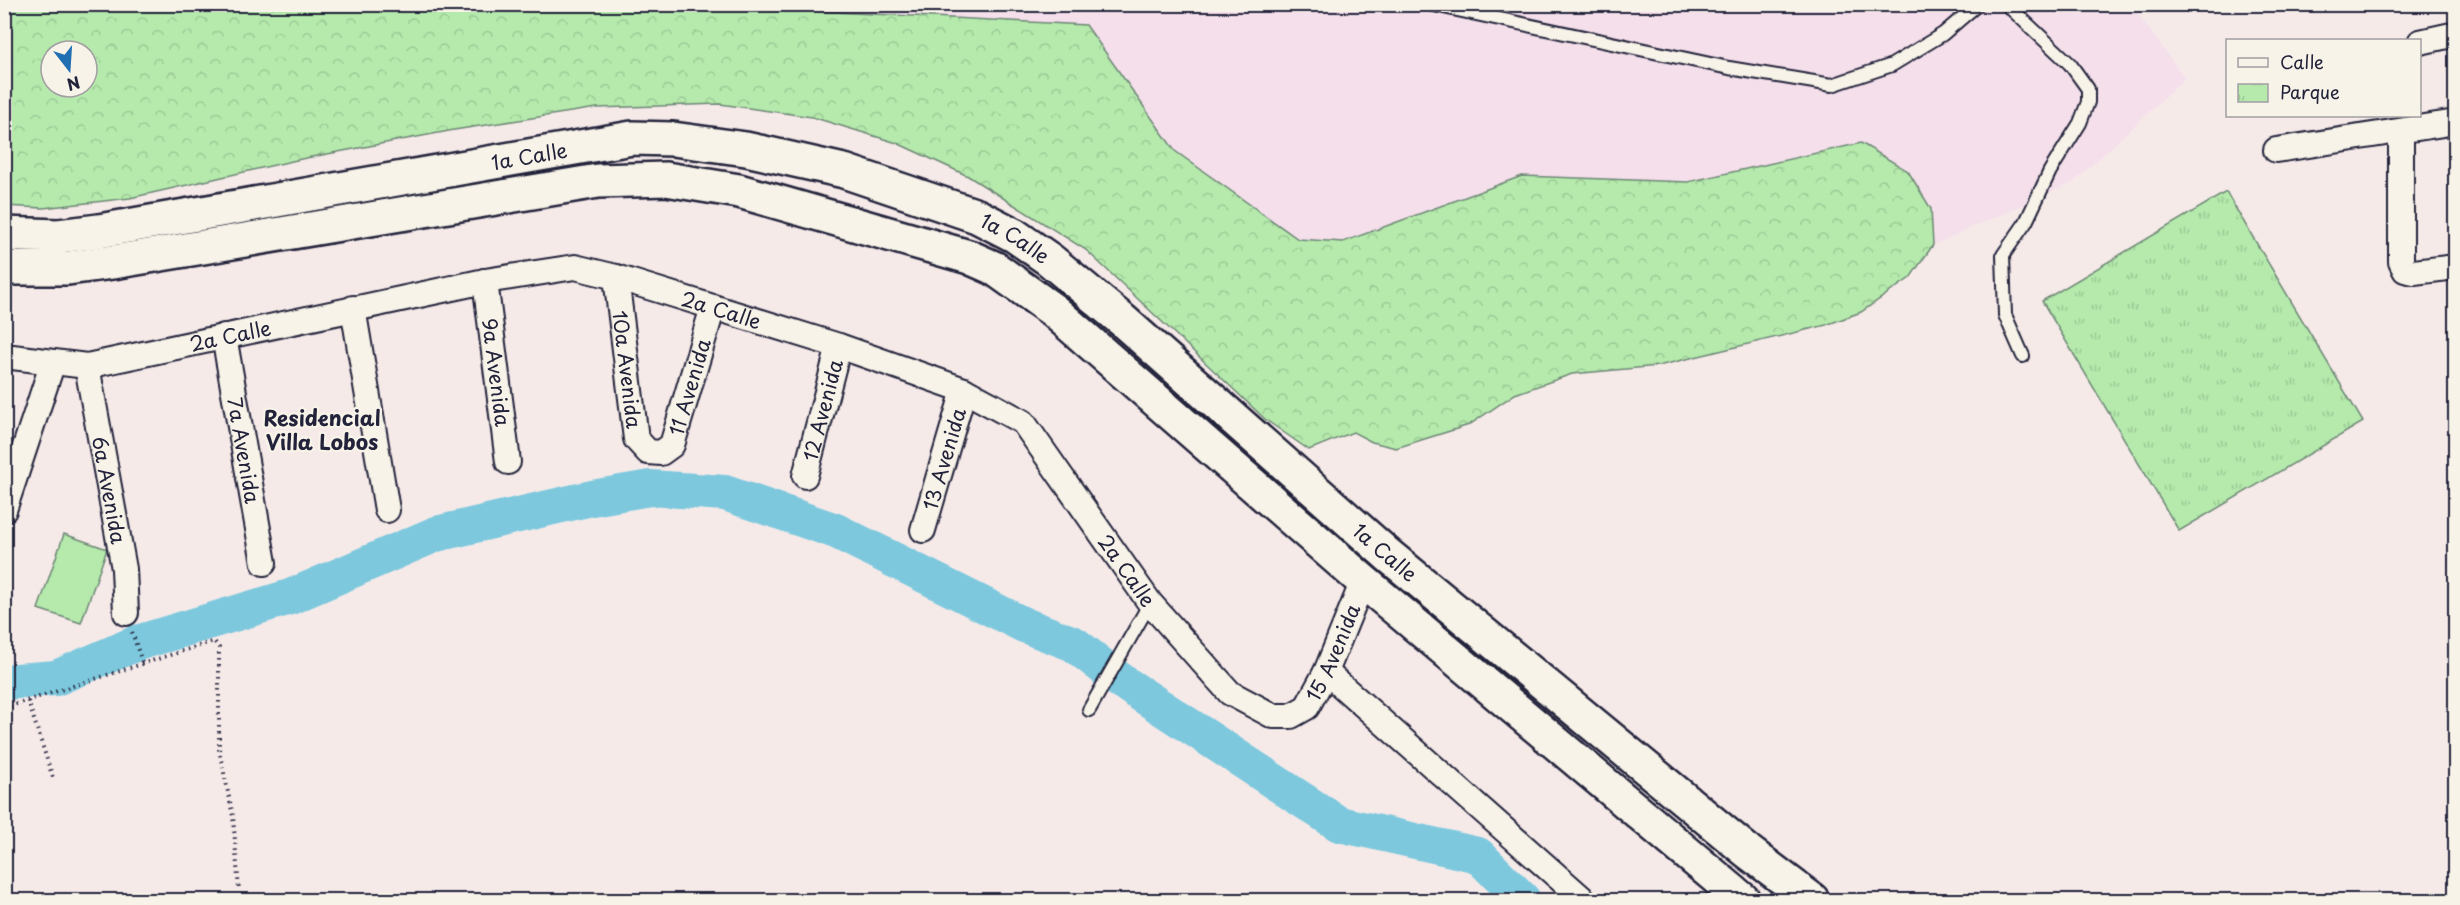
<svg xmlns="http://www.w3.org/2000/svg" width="2460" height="905" viewBox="0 0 2460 905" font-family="'Playpen Sans',sans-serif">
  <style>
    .built { fill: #f4dfea }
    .forest { fill: url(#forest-crowns); stroke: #6c8674; stroke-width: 1.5; fill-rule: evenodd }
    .park { fill: url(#park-tufts); stroke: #6c8674; stroke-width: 1.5 }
    .garden { fill: #b5eaac; stroke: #6c8674; stroke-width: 1.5 }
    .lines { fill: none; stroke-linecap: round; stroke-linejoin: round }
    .river { stroke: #7dc8dd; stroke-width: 36 }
    .service-casing { stroke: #22223b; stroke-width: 16 }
    .minor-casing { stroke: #22223b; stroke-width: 28 }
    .secondary-casing { stroke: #22223b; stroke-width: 38 }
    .path { stroke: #22223b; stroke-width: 4; stroke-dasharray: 1.5 4.5; stroke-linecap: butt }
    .service { stroke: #f7f3e8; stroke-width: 12 }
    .minor { stroke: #f7f3e8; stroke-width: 24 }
    .secondary { stroke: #f7f3e8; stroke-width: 33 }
    .labels { text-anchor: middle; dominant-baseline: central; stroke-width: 4.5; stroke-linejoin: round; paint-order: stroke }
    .street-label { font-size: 20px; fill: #22223b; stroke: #f7f3e8 }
    .neighbourhood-label { font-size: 21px; font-weight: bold; fill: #22223b; stroke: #f7f3e8 }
  </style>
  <defs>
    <pattern id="forest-crowns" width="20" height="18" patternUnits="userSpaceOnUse" patternTransform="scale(1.5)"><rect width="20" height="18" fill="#b5eaac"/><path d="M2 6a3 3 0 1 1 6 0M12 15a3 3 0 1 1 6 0" fill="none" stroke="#9bc895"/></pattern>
    <pattern id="park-tufts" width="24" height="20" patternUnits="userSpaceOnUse" patternTransform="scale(1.5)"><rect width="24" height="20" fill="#b5eaac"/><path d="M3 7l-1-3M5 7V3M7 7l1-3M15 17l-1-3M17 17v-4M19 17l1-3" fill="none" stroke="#9bc895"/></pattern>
  </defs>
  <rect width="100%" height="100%" fill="#f6eae9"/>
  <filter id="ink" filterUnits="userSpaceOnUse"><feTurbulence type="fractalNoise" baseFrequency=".0167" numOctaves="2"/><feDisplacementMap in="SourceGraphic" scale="12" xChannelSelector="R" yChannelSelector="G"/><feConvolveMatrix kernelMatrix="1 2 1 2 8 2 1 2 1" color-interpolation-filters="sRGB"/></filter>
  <g filter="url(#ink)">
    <!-- built -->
    <polygon class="built" points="699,5 2131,5 2185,78 2074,182 1933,245 1931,209 1861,143 1688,182 1522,176 1343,242 1298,239 1175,151 1086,25"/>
    <!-- forest -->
    <path class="forest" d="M699 5 1086 25 1175 151 1298 239 1343 242 1522 176 1688 182 1861 143 1908 171 1931 209 1933 245 1910 278 1861 312 1826 325 1658 366 1572 374 1515 394 1469 425 1396 448 1372 442 1353 432 1309 450 1266 420 1086 250 968 176 897 143 812 117 720 104 597 108 454 130 301 159 130 198 43 208 5 206V5ZM51 51H87V87H51Z"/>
    <!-- park -->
    <polygon class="park" points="2226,192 2363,422 2179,531 2042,301"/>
    <!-- garden -->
    <polygon class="garden" points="64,534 107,549 81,623 38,609"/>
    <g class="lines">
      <!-- river -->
      <polyline class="river" points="4,682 56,678 137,643 290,597 436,534 592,498 650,488 725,493 836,531 1024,625 1074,644 1121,681 1339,824 1478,855 1523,900"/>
      <defs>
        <g id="service">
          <polyline points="1429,4 1729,68 1832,85 1892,65 1943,34 1978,4"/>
          <polyline points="2006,4 2070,64 2088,89 2088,102 2080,123 2050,171 2026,222 2003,255 2005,315 2023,356"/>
          <polyline points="1089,710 1150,603"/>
        </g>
        <g id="minor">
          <polyline points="2420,42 2456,34"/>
          <polyline points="2401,131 2401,262 2405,270 2414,272 2456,267"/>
          <polyline points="2276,150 2456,122"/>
          <path id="s1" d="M616 277 636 439 648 452 661 453 672 445 713 307"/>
          <path id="s2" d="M485 281 508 462"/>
          <polyline points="353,308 387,510"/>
          <path id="s3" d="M224 336 264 563"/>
          <path id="s4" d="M4 356 87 366 485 281 575 267 616 277 839 346 964 390 1023 422 1150 603 1230 693 1273 716H1291L1307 707 1326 672 1363 581"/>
          <path id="s5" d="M87 366 124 569 126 613"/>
          <path id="s6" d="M805 476 839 346"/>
          <polyline points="4,510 53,362"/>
          <path id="s7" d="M923 530 964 390"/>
          <polyline points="1326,672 1584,900"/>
        </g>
        <g id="secondary">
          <path id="s8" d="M4 234 58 236 99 231 632 138 673 139 746 149 844 171 977 216 1014 235 1050 260 1121 319 1388 555 1747 851 1812 900"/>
          <polyline points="4,268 68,268 113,262 598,181 666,179 739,191 969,257 994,268 1054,311 1363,581 1743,900"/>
        </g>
      </defs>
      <!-- service casing -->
      <use href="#service" class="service-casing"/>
      <!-- minor casing -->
      <use href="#minor" class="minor-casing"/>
      <!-- secondary casing -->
      <use href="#secondary" class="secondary-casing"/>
      <!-- path -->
      <g class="path">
        <polyline points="132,632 143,665"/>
        <polyline points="28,701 53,778"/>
        <polyline points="4,708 214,641 219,648 219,749 233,816 239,890"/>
      </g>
      <!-- service -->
      <use href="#service" class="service"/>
      <!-- minor -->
      <use href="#minor" class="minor"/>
      <!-- secondary -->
      <use href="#secondary" class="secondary"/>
    </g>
  </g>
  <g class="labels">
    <!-- street labels -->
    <g class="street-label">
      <text stroke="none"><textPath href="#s8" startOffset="532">1a Calle</textPath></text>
      <text stroke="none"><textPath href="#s8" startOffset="1036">1a Calle</textPath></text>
      <text stroke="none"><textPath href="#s4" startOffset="734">2a Calle</textPath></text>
      <text stroke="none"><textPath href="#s4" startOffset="230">2a Calle</textPath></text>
      <text stroke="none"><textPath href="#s1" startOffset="93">10a Avenida</textPath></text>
      <text stroke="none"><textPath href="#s2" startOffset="92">9a Avenida</textPath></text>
      <text stroke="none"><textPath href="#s1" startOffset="268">11 Avenida</textPath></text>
      <text stroke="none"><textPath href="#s6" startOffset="68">12 Avenida</textPath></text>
      <text stroke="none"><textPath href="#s3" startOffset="116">7a Avenida</textPath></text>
      <text stroke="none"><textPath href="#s7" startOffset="74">13 Avenida</textPath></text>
      <text stroke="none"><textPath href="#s5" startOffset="126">6a Avenida</textPath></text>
      <text stroke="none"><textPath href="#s8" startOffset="1522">1a Calle</textPath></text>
      <text stroke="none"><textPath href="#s4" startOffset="1238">2a Calle</textPath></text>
      <text stroke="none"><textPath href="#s4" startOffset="1544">15 Avenida</textPath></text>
    </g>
    <!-- neighbourhood labels -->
    <g class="neighbourhood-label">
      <text x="322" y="417">Residencial<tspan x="322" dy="24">Villa Lobos</tspan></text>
    </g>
  </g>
  <!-- margin -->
  <rect width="2460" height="905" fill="none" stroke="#f7f3e8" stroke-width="24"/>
  <rect x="12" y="12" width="2436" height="881" fill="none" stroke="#22223b" stroke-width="2" filter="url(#ink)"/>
  <!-- legend -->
  <rect x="2226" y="39" width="195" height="78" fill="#f7f3e8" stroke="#a29fa3" stroke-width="1.5"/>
  <rect x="2238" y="58" width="30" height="9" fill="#f7f3e8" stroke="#a29fa3" stroke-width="1.5"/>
  <text x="2280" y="69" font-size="18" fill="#22223b">Calle</text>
  <rect x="2238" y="84" width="30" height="18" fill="url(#park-tufts)" stroke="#a29fa3" stroke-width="1.5"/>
  <text x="2280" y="99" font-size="18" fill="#22223b">Parque</text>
  <!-- north arrow -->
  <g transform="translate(69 69) rotate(163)"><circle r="28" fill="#f7f3e8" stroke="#a29fa3" stroke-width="1.5"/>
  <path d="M0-4.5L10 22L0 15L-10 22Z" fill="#1f6fb2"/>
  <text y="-9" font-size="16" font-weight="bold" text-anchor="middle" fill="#22223b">N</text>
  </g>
</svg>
